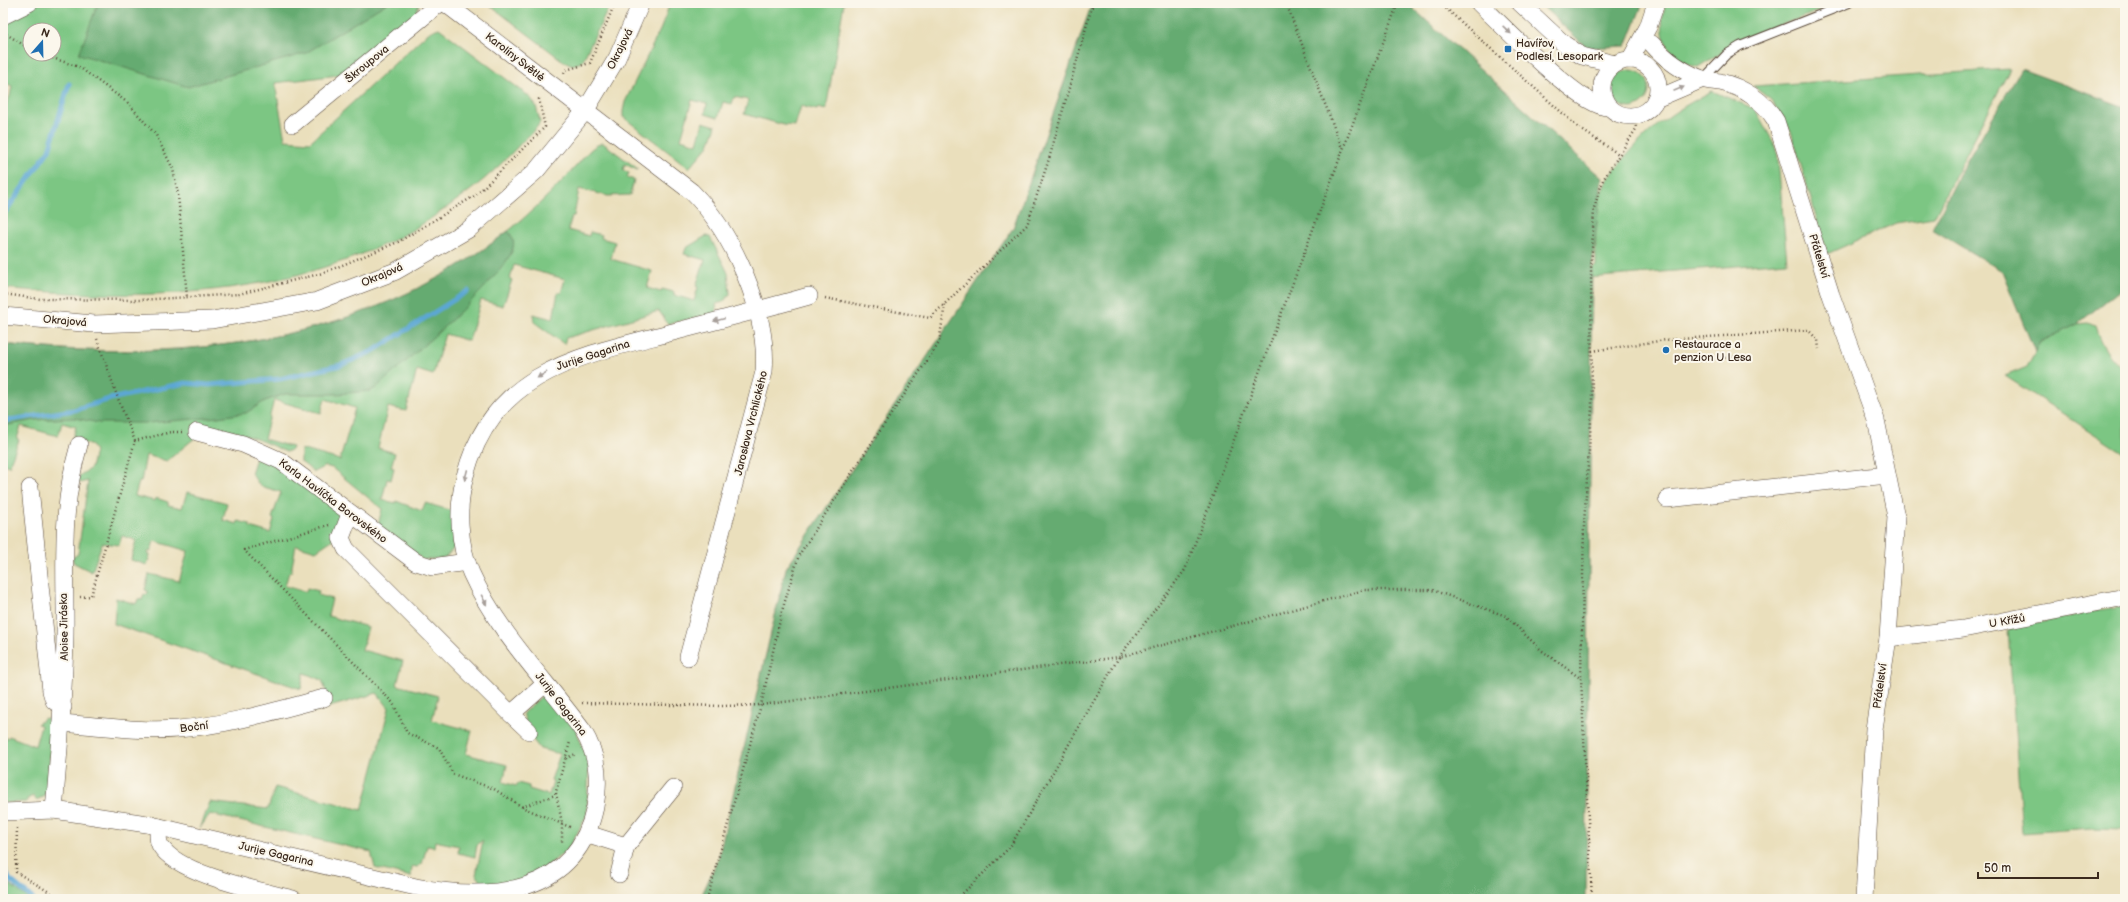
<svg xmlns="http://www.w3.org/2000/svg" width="2128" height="902" viewBox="0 0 2128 902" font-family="'Balsamiq Sans',sans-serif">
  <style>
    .green { fill: #7cc683; stroke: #5c7850; fill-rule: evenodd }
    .forest { fill: #65ab71; stroke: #506a48 }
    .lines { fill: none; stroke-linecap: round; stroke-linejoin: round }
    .stream { stroke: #5ba7d4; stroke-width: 5 }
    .service-casing { stroke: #554536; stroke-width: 10 }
    .minor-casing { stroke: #554536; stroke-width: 18 }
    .path { stroke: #554536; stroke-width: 2.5; stroke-dasharray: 1 3; stroke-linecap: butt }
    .service { stroke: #fff; stroke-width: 8 }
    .minor { stroke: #fff; stroke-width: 17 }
    .oneway { fill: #a79f9a }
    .poi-dot { fill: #1f6fb2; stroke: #fbf7ec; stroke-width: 1.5 }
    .labels { text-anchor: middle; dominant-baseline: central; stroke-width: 4; stroke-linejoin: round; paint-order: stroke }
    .poi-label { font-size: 11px; fill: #3b2a1e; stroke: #fbf7ec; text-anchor: start }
    .street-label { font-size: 11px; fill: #3b2a1e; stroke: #fbf7ec }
  </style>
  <rect width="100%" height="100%" fill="#fbf7ec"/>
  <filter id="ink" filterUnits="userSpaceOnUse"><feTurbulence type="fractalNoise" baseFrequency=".025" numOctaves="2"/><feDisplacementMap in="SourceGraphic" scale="8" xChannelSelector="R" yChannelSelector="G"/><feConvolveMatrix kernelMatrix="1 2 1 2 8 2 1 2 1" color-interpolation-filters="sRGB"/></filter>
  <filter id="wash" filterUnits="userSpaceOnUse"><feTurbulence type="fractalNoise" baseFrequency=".012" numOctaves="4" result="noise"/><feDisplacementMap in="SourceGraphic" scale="16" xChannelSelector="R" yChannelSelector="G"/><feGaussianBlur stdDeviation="0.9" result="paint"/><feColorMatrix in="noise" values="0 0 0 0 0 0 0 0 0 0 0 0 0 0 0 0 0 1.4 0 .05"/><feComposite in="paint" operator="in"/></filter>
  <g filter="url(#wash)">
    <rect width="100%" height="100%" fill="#eadfbc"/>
    <!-- green -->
    <g class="green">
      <path d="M39 3H420L414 15 346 74 275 83 285 140 310 142 421 39 431 31 439 28 530 97 536 106 540 122C536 130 528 136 522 142 504 162 485 180 464 195 442 211 420 227 396 239 273 299 136 301 3 288V111L10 96 12 86 3 82V23ZM30 30H54V54H30Z"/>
      <polygon points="487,3 611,3 582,62 573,65 563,61"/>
      <polygon points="670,3 844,3 826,110 818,108 817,110 801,106 795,126 784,125 744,114 748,100 734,97 732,104 723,102 718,118 705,114 707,104 692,100 681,139 697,144 703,122 716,126 709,145 689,168 623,117 623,111 625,102 661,28"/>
      <path d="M1666 3H1837L1806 16 1746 37 1698 67C1666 60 1656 32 1666 3Z"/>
      <polygon points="2010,69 1934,217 1896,223 1827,254 1791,131 1771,100 1753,86"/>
      <circle cx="1630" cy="89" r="19"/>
      <path d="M1712 91 1755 109 1777 149 1787 262 1575 279 1596 266C1596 245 1594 220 1599 199 1603 184 1613 172 1623 160 1650 127 1674 111 1712 91Z"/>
      <path d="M603 143 638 169 637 170 625 164 623 170 629 173 627 177 634 180 630 195 608 196 579 189 574 216H572L568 230 589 236 590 232 602 235 601 238 615 242 611 259 652 271 647 288 661 292 662 289 674 292V295L694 301 698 287 696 286 705 260 684 254 686 248 706 236 710 237 728 273 730 294 723 302 716 304 717 313 668 324 659 311 566 338 564 344 534 322 533 314 553 319 558 292 561 293 565 279 514 265 510 279 512 280 503 306 481 300 469 341 445 334 433 375 417 370 406 411 388 407 378 448 395 453 391 467 394 468 391 480 387 479 382 500 396 503V501L422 511 425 503 453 511 454 548 445 558 423 560 378 525 382 509 332 468 325 466 314 472 301 462V449L340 460 355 408 325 399 321 413 274 400 264 439 292 447 291 450 286 452C258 438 228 428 196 424V437L167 461 146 455 141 482H139L135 496 155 501 156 498 168 502V505L182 508 187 492 227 503 223 520 237 524 238 521 250 524V527L270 533 274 519 272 518 281 492 260 486 251 473 256 458 262 456 340 512 332 540 316 551 296 545 291 572H289L285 586 306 592 307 588 319 591 318 595 332 599 328 616 368 627 362 650 403 661 397 685 438 696 432 720 472 731 466 754 507 765 503 782 516 786 518 783 529 786V789L549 795 553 781 551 780 560 754 540 749 530 736 523 713 543 695 548 696 576 730 589 762 587 815 569 848 550 864 534 875 511 884 484 886 476 875 483 840 477 845 475 857 458 853 459 846 435 841 434 847 427 846 422 864 417 867 412 866 411 877 375 868 371 852 210 814 200 828 210 802 268 809 275 787 362 810 389 708 377 693 313 712V706L326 691 322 680 304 673 301 689 114 624 116 598 136 604 138 599 142 600 144 594 147 595 148 591 145 590 149 574 179 581 188 551 154 541 151 551H149L148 554 150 555 147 565 131 560 136 540 122 536 119 545 102 543 92 572 74 563 72 558 78 554 88 481 80 483 78 481 79 476 91 468 95 451 90 444 72 441 76 427 62 423 58 436 21 426 17 439 19 440 9 466 3 464V344C168 362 349 348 487 247 521 223 550 195 578 164 585 156 592 145 603 143Z"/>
      <path d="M2088 323 2095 326C2102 348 2109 356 2125 372V454L2005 376 2027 367 2040 342 2077 324Z"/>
      <polygon points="2125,605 2125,829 2092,828 2022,833 2008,629"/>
      <polygon points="45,718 55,721 50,755 48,789 43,797 36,800 33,796 27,799 27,802 3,803 3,737 8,738 9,736 35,746 41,725 37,724"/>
      <polygon points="3,880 4,880 29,899 3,899"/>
    </g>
    <!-- forest -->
    <g class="forest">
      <polygon points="98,3 387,3 306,53 188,87 79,54"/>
      <polygon points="1092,3 1407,3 1602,178 1592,267 1586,899 700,899 718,859 786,568 1013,228"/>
      <polygon points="1539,3 1643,3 1626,46 1587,48"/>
      <polygon points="2021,69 2125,107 2125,286 2076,325 2040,342 2035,352 2002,271 1932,229 1965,164"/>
      <path d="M508 231C512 236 515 241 513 248 506 277 402 364 376 388L370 391 337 394H285L265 401 246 413 218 417 148 423H99L75 418 35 420 3 426V344C180 364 364 345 508 231Z"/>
    </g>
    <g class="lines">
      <!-- stream -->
      <g class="stream">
        <polyline points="3,215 49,150 69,84"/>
        <polyline points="3,421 74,410 110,399 185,383 209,385 280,379 341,365 373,351 468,291"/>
        <polyline points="3,865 9,879 33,899"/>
      </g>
    </g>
  </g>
  <g filter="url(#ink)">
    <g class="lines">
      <defs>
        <polyline id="service" points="1703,79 1727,54 1740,46 1849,3"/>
        <g id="minor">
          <path d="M445 3 692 192C733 233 769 313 764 372L688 657"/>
          <path d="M1479 3C1502 25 1581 108 1608 107"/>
          <polyline points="1520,3 1564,44 1582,56 1615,64"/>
          <polyline points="3,16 29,3"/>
          <path d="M1652 44C1666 60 1681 71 1702 79 1707 81 1714 81 1720 82 1743 87 1764 101 1776 121L1831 295 1876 420 1896 517 1888 638 1874 729 1864 899"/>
          <circle cx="1630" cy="88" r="28"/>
          <polyline points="1630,60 1648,27 1656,3"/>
          <polyline points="1656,99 1703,79"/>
          <polyline points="293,124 440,3"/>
          <polyline points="3,316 94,324 212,320 317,301 396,271 469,229 536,171 585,111 617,58 641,3"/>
          <polyline points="197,432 243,444 281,461 416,562 432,567 467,562"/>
          <polyline points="30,488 51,691 54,701 63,707"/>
          <polyline points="1667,499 1887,475"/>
          <polyline points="350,514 341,538 346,549 511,714 545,684"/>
          <polyline points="1888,638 1963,629 2125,597"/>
          <polyline points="511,714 529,731"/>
          <path d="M62 723C100 726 140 732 178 729 228 725 275 711 324 698"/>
          <path d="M54 810C59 752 64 695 65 637 66 568 59 514 79 445"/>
          <path d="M3 812 54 810 147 824 416 887C490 901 576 896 595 807 600 781 598 755 583 731 545 679 498 633 471 573 458 544 457 507 465 476 492 372 579 356 669 333 716 321 763 309 809 296"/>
          <path d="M159 827C158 833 157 839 160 845 176 874 261 891 293 899"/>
          <polyline points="588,834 626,846 673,788"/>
          <polyline points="619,874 626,846"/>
        </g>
      </defs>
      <!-- service casing -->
      <use href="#service" class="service-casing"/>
      <!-- minor casing -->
      <use href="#minor" class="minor-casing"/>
      <!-- path -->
      <g class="path">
        <polyline points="1286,3 1342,148"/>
        <polyline points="1440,3 1579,128 1620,155"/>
        <polyline points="3,32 30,49"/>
        <polyline points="41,54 79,67 128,103 156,135 173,169 178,194 187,297"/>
        <polyline points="564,73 566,70 590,63 615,3"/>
        <polyline points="3,294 40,299 140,300 239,294 323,273 398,242 476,195 545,127 539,99 541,97"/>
        <polyline points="825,298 930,318 1027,225 1049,159 1093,3"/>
        <polyline points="97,339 120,404 135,441 171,432 182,432"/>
        <polyline points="1592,351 1666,340 1808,330 1818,340 1819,349"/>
        <polyline points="1697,361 1739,356"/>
        <polyline points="329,525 244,550 393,703 407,733 439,748 453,774 494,789 524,808 572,828"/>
        <polyline points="80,597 91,596 135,441"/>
        <polyline points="582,703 721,706 761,705 1119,657 1185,570 1398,3"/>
        <polyline points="566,758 576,754"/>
        <polyline points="556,793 562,823 562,842"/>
        <polyline points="522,807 555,795 570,742"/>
        <polyline points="17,828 16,872 61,899"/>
        <polyline points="707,899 761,705 782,611 799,555 855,468 939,343 945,304"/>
        <polyline points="957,899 1010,847 1119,657 1364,590 1432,590 1506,616 1541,650 1580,678"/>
        <polyline points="1592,899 1581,678 1584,524 1592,406 1591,270 1594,208 1603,180 1636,129 1635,116"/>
      </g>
      <!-- service -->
      <use href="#service" class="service"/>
      <!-- minor -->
      <use href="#minor" class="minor"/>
    </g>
    <!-- one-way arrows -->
    <defs><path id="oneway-solid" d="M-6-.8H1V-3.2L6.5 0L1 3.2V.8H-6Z"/></defs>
    <g class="oneway">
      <use href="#oneway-solid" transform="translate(1507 30) rotate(43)"/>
      <use href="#oneway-solid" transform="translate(1679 89) rotate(-23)"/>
      <use href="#oneway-solid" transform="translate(719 320) rotate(166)"/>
      <use href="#oneway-solid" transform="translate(542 375) rotate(148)"/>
      <use href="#oneway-solid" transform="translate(466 475) rotate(105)"/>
      <use href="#oneway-solid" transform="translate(484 600) rotate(62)"/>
    </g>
  </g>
  <!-- markers -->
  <g class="poi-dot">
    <rect x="1504" y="45" width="8" height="8" rx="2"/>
    <circle cx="1666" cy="350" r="4"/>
  </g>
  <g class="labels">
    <!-- poi labels -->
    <g class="poi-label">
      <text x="1516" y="43">Havířov,<tspan x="1516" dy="13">Podlesí, Lesopark</tspan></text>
      <text x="1674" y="344">Restaurace a<tspan x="1674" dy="13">penzion U Lesa</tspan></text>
    </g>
    <!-- street labels -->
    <g class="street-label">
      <text transform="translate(620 49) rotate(-63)">Okrajová</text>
      <text transform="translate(515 57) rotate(38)">Karolíny Světlé</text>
      <text transform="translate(367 64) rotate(-39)">Škroupova</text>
      <text transform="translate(1819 256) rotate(73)">Přátelství</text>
      <text transform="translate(382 275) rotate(-23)">Okrajová</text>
      <text transform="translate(65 321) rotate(5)">Okrajová</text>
      <text transform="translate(593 355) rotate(-18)">Jurije Gagarina</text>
      <text transform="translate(751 423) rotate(-76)">Jaroslava Vrchlického</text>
      <text transform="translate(333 501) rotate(37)">Karla Havlíčka Borovského</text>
      <text transform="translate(2007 621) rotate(-10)">U Křížů</text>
      <text transform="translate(64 627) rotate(-91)">Aloise Jiráska</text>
      <text transform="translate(1880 686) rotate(-82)">Přátelství</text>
      <text transform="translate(561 704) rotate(52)">Jurije Gagarina</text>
      <text transform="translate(194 727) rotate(-7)">Boční</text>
      <text transform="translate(276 854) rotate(13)">Jurije Gagarina</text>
    </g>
  </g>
  <!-- margin -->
  <rect width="2128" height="902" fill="none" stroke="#fbf7ec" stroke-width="16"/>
  <!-- north arrow -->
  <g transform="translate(42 42) rotate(20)"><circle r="19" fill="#fbf7ec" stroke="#aea59a"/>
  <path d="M0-3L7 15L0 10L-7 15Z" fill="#1f6fb2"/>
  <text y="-6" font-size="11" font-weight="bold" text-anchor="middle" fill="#3b2a1e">N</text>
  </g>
  <!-- scale -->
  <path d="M1978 872v6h120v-6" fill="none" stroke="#3b2a1e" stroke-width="2"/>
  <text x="1984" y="872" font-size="12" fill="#3b2a1e" stroke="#fbf7ec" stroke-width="3" paint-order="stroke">50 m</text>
</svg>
